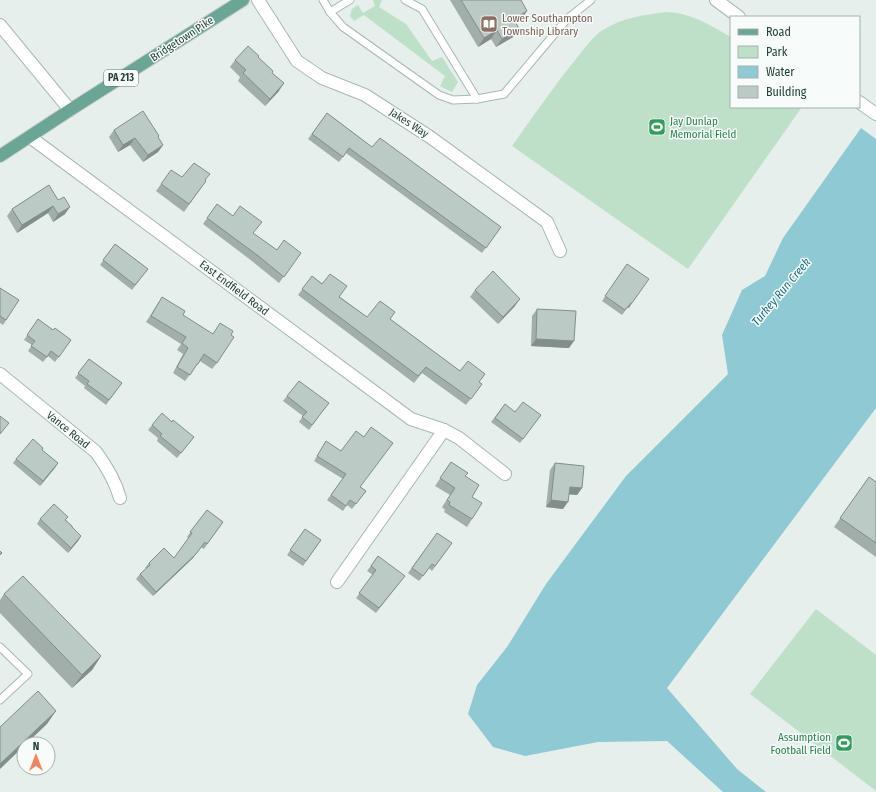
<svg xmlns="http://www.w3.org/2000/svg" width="876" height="792" viewBox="0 0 876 792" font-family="'Fira Sans Condensed',sans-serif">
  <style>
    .green { fill: #bfe0c8 }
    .water { fill: #8ec9d4 }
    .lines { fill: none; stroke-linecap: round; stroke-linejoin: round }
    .lane-casing { stroke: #a8b8b2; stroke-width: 9 }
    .street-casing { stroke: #a8b8b2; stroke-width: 14 }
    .secondary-casing { stroke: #a4bbb3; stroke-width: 14 }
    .primary-casing { stroke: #c2cac8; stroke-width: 14 }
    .lane { stroke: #fff; stroke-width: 7 }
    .street { stroke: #fff; stroke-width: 12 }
    .secondary { stroke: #fff; stroke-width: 12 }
    .primary { stroke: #6aa596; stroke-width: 12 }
    .wall { fill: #a1aea9 }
    .shaded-wall { fill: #838d89 }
    .building { fill: #bbcac4; stroke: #838d89 }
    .labels { text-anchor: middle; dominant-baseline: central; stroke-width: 3; stroke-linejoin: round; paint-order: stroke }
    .shield { fill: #f7fbf9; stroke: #637a73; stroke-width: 1 }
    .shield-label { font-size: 10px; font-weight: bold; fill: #24423a }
    .education-label { font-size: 11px; fill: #785e54; stroke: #f7fbf9; text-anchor: start }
    .street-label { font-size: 11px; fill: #24423a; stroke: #f7fbf9 }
    .leisure-label { font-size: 11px; fill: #27864d; stroke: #f7fbf9; text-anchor: start }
    .water-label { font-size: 12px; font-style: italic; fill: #1c6f80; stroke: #f7fbf9 }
  </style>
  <rect width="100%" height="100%" fill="#e6efeb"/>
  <!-- green -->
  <g class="green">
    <polygon points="373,0 382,0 379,7 406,24 432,61 442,57 458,82 452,92 440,86 445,76 364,15 354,21 350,16 352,9 358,5 363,13 375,6"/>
    <path d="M665 12C689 12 710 25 731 37V107H802L688 269 512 146C533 117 553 87 576 59 584 49 592 37 603 30 621 18 644 15 665 12Z"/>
    <polygon points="816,609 876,655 876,791 750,694"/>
  </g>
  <!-- water -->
  <polygon class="water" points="861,128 876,139 876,408 667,688 737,769 766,792 723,792 667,741 598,742 525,756 493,747 468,714 477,685 507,647 546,584 626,476 728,374 722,335 742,290 765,276 783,238"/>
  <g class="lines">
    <defs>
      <g id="lane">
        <polyline points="323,0 330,12 343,27 439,95 453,100 477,99 504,94 567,19 591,0"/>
        <polyline points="405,0 422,9 477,99"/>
        <polyline points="330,12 350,0"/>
        <polyline points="0,647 28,674 0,700"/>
      </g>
      <g id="street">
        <polyline points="258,0 297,61 322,78 365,95 430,137 547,222 560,251"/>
        <polyline points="0,25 70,110"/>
        <polyline points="30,137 411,419 444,430 459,438 505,474"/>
        <path d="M0 374 96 452C107 467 115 480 120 498"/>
        <polyline points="337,582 444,430"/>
      </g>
      <g id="secondary">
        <polyline points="716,0 739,17"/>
        <polyline points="859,102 876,114"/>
      </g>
      <polyline id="primary" points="0,156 70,110 243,0"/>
    </defs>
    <!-- lane casing -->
    <use href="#lane" class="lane-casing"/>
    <!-- street casing -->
    <use href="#street" class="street-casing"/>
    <!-- secondary casing -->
    <use href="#secondary" class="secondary-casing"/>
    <!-- primary casing -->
    <use href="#primary" class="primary-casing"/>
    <!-- lane -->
    <use href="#lane" class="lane"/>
    <!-- street -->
    <use href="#street" class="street"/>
    <!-- secondary -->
    <use href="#secondary" class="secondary"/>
    <!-- primary -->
    <use href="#primary" class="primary"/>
  </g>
  <!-- wall -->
  <g class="wall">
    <polygon points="450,0 521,0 521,20 516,23 519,29 513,37 496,47 491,39 478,47"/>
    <polygon points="258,58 272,73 279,91 265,106 238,81 240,77 230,67 235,60"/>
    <polygon points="327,113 372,147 501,227 482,253 346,153 339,162 308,139"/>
    <polygon points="114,130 158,137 163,145 158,152 143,162 130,145 118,152 109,137"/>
    <polygon points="182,177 205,180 206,181 184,212 156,191 161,184"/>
    <polygon points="49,185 65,214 53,222 48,213 17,233 7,216 12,209"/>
    <polygon points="217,204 253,233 277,250 301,253 279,283 252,261 203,224"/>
    <polygon points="115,244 148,269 132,290 100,265"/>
    <polygon points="627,264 629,308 628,307 622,315 602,301"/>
    <polygon points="312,276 367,317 390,319 460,371 482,384 466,405 422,373 414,383 298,295"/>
    <polygon points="0,288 19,300 3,325 0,323"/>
    <polygon points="475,290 515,306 498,324 470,297"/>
    <polygon points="162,297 183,315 212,334 231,335 217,363 212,369 200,361 185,381 173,373 183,354 177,350 181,344 146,322"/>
    <polygon points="537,309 569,348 531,346 532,316"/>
    <polygon points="38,319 53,330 71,340 55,362 48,356 43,362 28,351 32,345 24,340"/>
    <polygon points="89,359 122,383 106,405 84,388 85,386 75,378"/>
    <polygon points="299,381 325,408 309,430 299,422 303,416 283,401"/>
    <polygon points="505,404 515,412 541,415 520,443 491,422"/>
    <polygon points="172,422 194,437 177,458 157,441 158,438 148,430 152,425"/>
    <polygon points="326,441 361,487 366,491 352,509 347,505 343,511 327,500 343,479 314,461"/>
    <polygon points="42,450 58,463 40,486 13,463 16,459"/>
    <polygon points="451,462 465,476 472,497 472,519 467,527 444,512 445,510 442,507 450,495 435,486"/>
    <polygon points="555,463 582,488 577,495 569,494 563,509 546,507 550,470"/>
    <polygon points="869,477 876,482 876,557 834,527"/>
    <polygon points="207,510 223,522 204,549 201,547 193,558 153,596 136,579 140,574 146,569 145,568 149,563 174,558 189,538 187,537"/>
    <polygon points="40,519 66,520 72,527 81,536 78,541 68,553 37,524"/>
    <polygon points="305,529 321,540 303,566 287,555"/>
    <polygon points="437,533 452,543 432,571 429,568 419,581 408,573"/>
    <polygon points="378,556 401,581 376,613 356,598 373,575 367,571"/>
    <polygon points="4,594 101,656 92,670 72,688 0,613 0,600"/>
  </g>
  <!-- shaded-wall -->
  <g class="shaded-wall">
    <polygon points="527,11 521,20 507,28 514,19"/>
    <polygon points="519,29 513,37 496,47 502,39"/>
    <polygon points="497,30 491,39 478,47 484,38"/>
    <polygon points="284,83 279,91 265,106 270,99"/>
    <polygon points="135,138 130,145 118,152 123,145"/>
    <polygon points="163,145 158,152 143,162 148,155"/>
    <polygon points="53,206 48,213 17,233 22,225"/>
    <polygon points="70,207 65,214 53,222 58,214"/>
    <polygon points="520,299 515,306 498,324 503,317"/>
    <polygon points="631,303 632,303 629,308 628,307 622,315"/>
    <polygon points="536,339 574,341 569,348 531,346"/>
    <polygon points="58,463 55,468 40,486 43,481"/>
    <polygon points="570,487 582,488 577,495 565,494"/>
    <polygon points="551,500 568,502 563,509 546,507"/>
    <polygon points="81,536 78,541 68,553 71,548"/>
    <polygon points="205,542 193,558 153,596 156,592"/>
    <polygon points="101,656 92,670 72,688 82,675"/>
    <polygon points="56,711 47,724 26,744 24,744 24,746 0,769 0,764"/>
  </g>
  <!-- building -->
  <g class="building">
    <polygon points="461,0 521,0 527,11 514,19 519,29 502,39 497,30 484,38"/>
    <polygon points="248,46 259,56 258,57 273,71 272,73 284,83 270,99 243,73 246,70 235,60"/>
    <polygon points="143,111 159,136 158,137 163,145 148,155 135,138 123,145 114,130"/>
    <polygon points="327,113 372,147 380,138 501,227 486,248 349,148 343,157 312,134"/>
    <polygon points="194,163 210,174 205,180 206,181 189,204 161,184 171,170 182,177"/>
    <polygon points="49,185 58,200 64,197 70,207 58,214 53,206 22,225 12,209"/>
    <polygon points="217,204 233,216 240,206 262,222 253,233 277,250 284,240 301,253 284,277 257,255 207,218"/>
    <polygon points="115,244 148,269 135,285 103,260"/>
    <polygon points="627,264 649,279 632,303 631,303 625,310 605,296"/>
    <polygon points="493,271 520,299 503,317 475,290"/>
    <polygon points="330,274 347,286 339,297 367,317 380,301 395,312 390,319 460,371 468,361 485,374 479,382 482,384 471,399 426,367 418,376 302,289 312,276 322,284"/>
    <polygon points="0,288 19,300 6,320 0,316"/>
    <polygon points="162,297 185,311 183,315 213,334 220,323 233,331 231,335 234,337 217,363 204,354 198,364 197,364 190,375 177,367 188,348 182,343 186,337 151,316"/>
    <polygon points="537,309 576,311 574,341 536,339"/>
    <polygon points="38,319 53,330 55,328 71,340 59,357 51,351 47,357 31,346 35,341 27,335"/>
    <polygon points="89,359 122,383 109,400 87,384 89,381 78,373"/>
    <polygon points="299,381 329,403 312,425 302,417 307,412 287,396"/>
    <polygon points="523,402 541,415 523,439 495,418 505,404 515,412"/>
    <polygon points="162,413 172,422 173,420 194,437 181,453 160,436 162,434 152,425"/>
    <polygon points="0,416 9,423 0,434"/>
    <polygon points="371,427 393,443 360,487 366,491 356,504 350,500 346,506 331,495 346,474 317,456 326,441 341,451 356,431 364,437"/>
    <polygon points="33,439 43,448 42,450 58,463 43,481 16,459"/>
    <polygon points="451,462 468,473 465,476 479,485 472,497 482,503 472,519 449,505 450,502 447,500 455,488 440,478"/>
    <polygon points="555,463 584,466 582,488 570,487 568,502 551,500"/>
    <polygon points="869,477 876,482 876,543 840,518"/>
    <polygon points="54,504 68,517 65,520 72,526 72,527 81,536 71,548 40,519"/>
    <polygon points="207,510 223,522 207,544 205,542 196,554 156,592 140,574 150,565 149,563 164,548 174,558 192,533 190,532"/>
    <polygon points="305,529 321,540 306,561 290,550"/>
    <polygon points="437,533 452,543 435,566 432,564 423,576 412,568"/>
    <polygon points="0,551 2,553 0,555"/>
    <polygon points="378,556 405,576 379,608 359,593 376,570 371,566"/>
    <polygon points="23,576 101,656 82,675 4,594"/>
    <polygon points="38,691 56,711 0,764 0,727"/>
  </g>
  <!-- icons -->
  <defs>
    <symbol id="library-square" viewBox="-11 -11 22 22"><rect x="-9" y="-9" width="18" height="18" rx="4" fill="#8d6e63" stroke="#f7fbf9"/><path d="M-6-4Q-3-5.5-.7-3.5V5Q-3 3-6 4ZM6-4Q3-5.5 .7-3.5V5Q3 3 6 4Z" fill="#fff"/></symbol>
    <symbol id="stadium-square" viewBox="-11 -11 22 22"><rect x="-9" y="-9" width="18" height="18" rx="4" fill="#2e9e5b" stroke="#f7fbf9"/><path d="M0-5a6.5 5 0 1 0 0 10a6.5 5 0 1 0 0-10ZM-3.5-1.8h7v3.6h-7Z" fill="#fff"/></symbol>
  </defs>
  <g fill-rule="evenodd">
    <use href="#library-square" x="479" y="14" width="20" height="20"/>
    <use href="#stadium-square" x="647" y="117" width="20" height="20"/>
    <use href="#stadium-square" x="834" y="733" width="20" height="20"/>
  </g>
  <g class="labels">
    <!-- shield labels -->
    <rect class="shield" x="104" y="70" width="34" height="16" rx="3"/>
    <g class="shield-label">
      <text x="121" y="78">PA 213</text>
    </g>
    <!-- education labels -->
    <g class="education-label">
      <text x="502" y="18">Lower Southampton<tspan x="502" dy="13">Township Library</tspan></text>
    </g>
    <!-- street labels -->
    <g class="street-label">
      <text transform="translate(182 39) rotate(-33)">Bridgetown Pike</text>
      <text transform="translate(409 123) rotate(33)">Jakes Way</text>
      <text transform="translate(234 288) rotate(37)">East Endfield Road</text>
      <text transform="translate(68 430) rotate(39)">Vance Road</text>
    </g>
    <!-- leisure labels -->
    <g class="leisure-label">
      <text x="670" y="121">Jay Dunlap<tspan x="670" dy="13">Memorial Field</tspan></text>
      <text x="831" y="737" text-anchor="end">Assumption<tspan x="831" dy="13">Football Field</tspan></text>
    </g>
    <!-- water labels -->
    <g class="water-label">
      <text transform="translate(781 292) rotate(-50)">Turkey Run Creek</text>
    </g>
  </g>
  <!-- legend -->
  <rect x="730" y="16" width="130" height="92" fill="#f7fbf9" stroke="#a3b1ad"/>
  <rect x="738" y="29" width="20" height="6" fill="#6aa596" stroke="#a3b1ad"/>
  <text x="766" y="36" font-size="12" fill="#24423a">Road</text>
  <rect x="738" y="46" width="20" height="12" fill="#bfe0c8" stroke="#a3b1ad"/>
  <text x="766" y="56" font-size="12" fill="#24423a">Park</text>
  <rect x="738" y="66" width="20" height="12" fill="#8ec9d4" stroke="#a3b1ad"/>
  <text x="766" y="76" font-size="12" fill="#24423a">Water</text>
  <rect x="738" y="86" width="20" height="12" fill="#bbcac4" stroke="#a3b1ad"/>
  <text x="766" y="96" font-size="12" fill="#24423a">Building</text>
  <!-- north arrow -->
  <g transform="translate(36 756)"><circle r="19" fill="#f7fbf9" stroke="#a3b1ad"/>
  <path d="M0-3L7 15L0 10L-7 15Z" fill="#f4845f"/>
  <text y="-6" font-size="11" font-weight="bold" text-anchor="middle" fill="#24423a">N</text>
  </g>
</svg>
